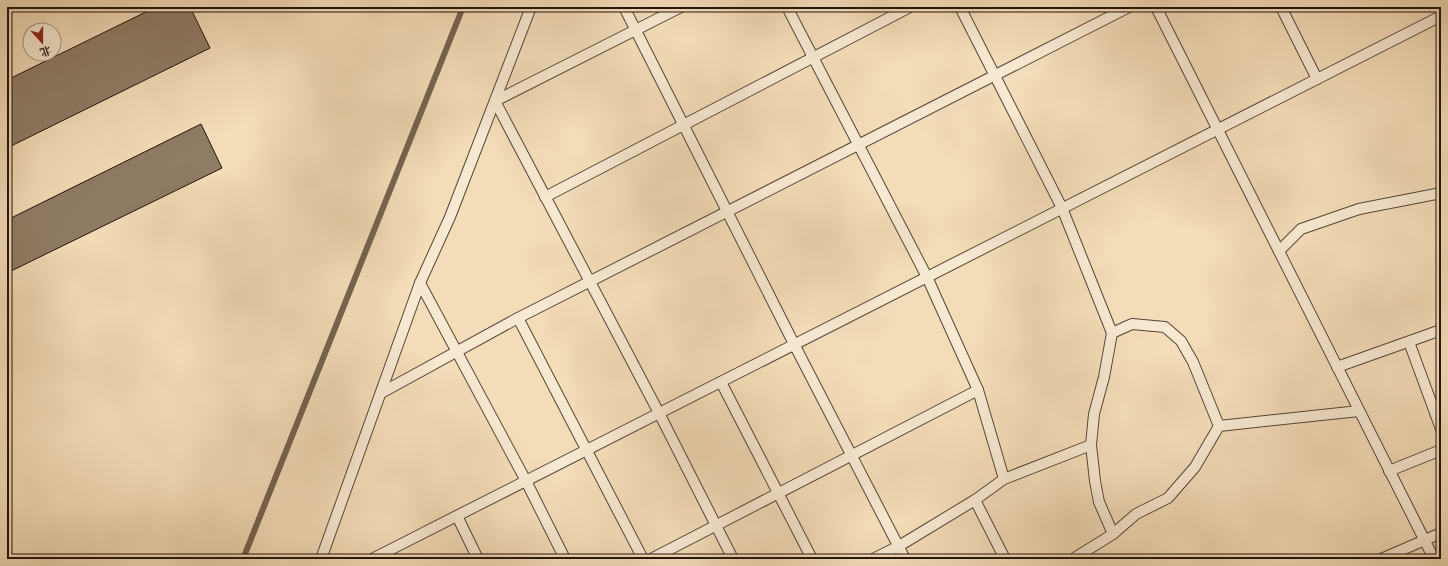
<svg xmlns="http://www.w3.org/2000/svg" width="1448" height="566" viewBox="0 0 1448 566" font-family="'IM FELL French Canon','Noto Serif SC',serif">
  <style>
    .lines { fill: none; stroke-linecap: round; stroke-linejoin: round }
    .stream { stroke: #756350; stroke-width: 6 }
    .building { fill: #8f7c65; stroke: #22130c }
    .lane-casing { stroke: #564537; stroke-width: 12 }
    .lane { stroke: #f7e8d1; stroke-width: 10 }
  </style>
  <rect width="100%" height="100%" fill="#f3dcb8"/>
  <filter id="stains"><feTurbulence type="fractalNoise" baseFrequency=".005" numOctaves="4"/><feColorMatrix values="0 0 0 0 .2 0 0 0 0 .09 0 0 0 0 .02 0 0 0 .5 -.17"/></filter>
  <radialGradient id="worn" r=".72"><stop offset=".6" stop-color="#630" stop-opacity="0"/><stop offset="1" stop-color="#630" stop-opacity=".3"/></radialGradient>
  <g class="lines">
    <!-- stream -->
    <polyline class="stream" points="243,559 463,7"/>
  </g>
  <!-- building -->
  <g class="building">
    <polygon points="156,7 190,7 210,48 7,148 7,80"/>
    <polygon points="201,124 222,168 7,273 7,220"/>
  </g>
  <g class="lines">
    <defs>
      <g id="lane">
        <polyline points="624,7 794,344 905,559"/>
        <polyline points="681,7 495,101 659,413 733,559"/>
        <polyline points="787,7 927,277 978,390 1004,479"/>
        <polyline points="960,7 1062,208 1112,333"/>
        <polyline points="1156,7 1434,559"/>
        <polyline points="1281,7 1317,79"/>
        <polyline points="545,197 910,7"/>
        <polyline points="1279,251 1301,229 1359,209 1441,193"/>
        <polyline points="420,283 526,481 565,559"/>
        <polyline points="1409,342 1441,429"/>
        <polyline points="1337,367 1441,330"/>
        <polyline points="721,382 812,559"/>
        <polyline points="381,393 518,318"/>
        <polyline points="1389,471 1441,450"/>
        <polyline points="975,500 1004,479 1091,445"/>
        <polyline points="457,516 478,559"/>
        <polyline points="1113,534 1099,502 1095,481 1091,445 1094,414 1104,377 1112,333 1132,324 1165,327 1181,341 1193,362 1219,426"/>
        <polyline points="321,559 420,283 450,217 531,7"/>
        <polyline points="372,559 1441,16"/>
        <polyline points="643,559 518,318 1129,7"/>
        <polyline points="651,559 978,390"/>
        <polyline points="873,559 899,546 975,500 1005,559"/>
        <polyline points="1073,559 1113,534 1136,514 1168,498 1195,467 1219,426 1359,411"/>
        <polyline points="1381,559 1441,533"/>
      </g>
    </defs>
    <!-- lane casing -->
    <use href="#lane" class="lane-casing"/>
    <!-- lane -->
    <use href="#lane" class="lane"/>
  </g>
  <!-- margin -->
  <rect width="1448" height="566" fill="none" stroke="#f3dcb8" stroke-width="24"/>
  <rect x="8" y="8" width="1432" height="550" fill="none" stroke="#22130c" stroke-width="2"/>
  <rect x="12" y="12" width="1424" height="542" fill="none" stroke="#22130c"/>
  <!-- north arrow -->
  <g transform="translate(42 42) rotate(159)"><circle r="19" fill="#f7e8d1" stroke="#a29382"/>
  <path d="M0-3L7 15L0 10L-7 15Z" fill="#8f2418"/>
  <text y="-6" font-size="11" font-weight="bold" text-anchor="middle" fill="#22130c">北</text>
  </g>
  <rect width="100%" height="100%" filter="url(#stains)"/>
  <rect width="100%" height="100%" fill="url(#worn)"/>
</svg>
